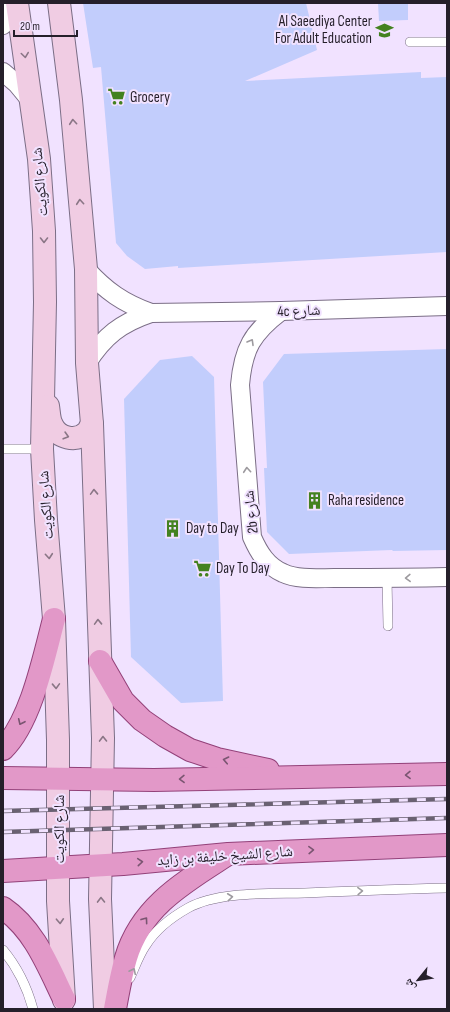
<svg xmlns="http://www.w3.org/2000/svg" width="450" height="1012" viewBox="0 0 450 1012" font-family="'Sofia Sans Condensed','Noto Naskh Arabic',sans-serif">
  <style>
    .building { fill: #c2cdfc }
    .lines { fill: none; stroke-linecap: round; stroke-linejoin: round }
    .service-casing { stroke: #7b6e86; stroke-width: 10 }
    .minor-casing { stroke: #7b6e86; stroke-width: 20 }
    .secondary-casing { stroke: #7b6e86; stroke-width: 24 }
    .primary-casing { stroke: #934179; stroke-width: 24 }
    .service { stroke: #fff; stroke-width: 9 }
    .minor { stroke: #fff; stroke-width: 18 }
    .secondary { stroke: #f0cce3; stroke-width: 22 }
    .primary { stroke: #e298c8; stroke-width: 22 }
    .rail-casing { stroke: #6a6172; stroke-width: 4.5 }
    .rail { stroke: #f1e2ff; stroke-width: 3; stroke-dasharray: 9; stroke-linecap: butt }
    .oneway { stroke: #8a7686 }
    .oneway2 { stroke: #9d9a9f }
    .oneway3 { stroke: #7a5571 }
    .labels { text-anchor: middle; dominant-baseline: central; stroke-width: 4; stroke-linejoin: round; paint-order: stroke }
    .poi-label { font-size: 15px; fill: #251f2a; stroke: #f1e2ff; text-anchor: start }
    .street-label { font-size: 15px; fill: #251f2a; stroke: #f1e2ff }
  </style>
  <rect width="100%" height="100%" fill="#f1e2ff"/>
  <!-- building -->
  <g class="building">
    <polygon points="83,3 306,3 317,50 245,81 421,72 421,78 447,77 447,252 178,268 178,266 145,269 127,256 116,243 101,67 93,68"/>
    <polygon points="378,3 408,3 408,20 379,21"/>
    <polygon points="447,349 447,550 393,551 392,550 289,554 267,532 264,468 267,468 263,382 284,354"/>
    <polygon points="192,356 214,377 223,701 181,703 131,657 124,399 160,360"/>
  </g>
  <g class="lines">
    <defs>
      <g id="service">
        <polyline points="410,42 447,42"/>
        <polyline points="3,449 42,449"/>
        <polyline points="387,579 388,626"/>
        <path d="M3 950C18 968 27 987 33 1009"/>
        <path d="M130 978C135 967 139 955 146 945 156 929 172 917 188 908 218 891 271 894 305 893 352 891 400 889 447 888"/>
      </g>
      <g id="minor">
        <polyline points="3,25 11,3"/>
        <polyline points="3,72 17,84 31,101"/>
        <path d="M86 269C106 291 123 303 151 313"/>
        <path d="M281 311C252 333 243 349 240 385L252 537C259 553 267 566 283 573 298 580 318 578 334 578 372 578 409 578 447 577"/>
        <path d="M87 363C104 336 121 323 151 313L281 311 447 306"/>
      </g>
      <g id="secondary">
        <polyline points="17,3 39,159 44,231 45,302 42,449 46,520 54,619 58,740 58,901 64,1000"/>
        <polyline points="59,3 71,100 86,269 87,363 92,424 103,738 100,899 105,1009"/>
        <path d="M48 406C49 412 49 420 52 425 58 438 76 443 87 432 89 430 90 427 92 424"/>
      </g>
      <g id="primary">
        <polyline points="100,661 123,701 142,720 165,736 190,750 217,759 268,770"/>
        <path d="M3 749C31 722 44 657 54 619"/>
        <polyline points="3,778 154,780 447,774"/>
        <polyline points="3,871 123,864 228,854 447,845"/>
        <path d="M3 908C34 929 48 966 64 999"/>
        <path d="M115 1009C118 992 121 975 126 958 141 907 183 883 225 856"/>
      </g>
    </defs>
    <!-- service casing -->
    <use href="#service" class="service-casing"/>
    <!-- minor casing -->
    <use href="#minor" class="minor-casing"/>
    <!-- secondary casing -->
    <use href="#secondary" class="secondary-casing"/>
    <!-- primary casing -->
    <use href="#primary" class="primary-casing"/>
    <!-- service -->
    <use href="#service" class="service"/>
    <!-- minor -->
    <use href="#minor" class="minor"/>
    <!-- secondary -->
    <use href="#secondary" class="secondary"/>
    <!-- primary -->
    <use href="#primary" class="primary"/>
    <defs>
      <g id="rail">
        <polyline points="3,811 447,799"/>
        <polyline points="3,832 447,818"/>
      </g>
    </defs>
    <!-- rail casing -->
    <use href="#rail" class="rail-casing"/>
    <!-- rail -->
    <use href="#rail" class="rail"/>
  </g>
  <!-- one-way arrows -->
  <defs><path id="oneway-chevron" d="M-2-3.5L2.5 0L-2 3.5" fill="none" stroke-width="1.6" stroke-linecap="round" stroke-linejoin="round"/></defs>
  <g class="oneway">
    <use href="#oneway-chevron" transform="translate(25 55) rotate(82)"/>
    <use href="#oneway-chevron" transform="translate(73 122) rotate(-95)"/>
    <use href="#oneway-chevron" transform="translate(80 202) rotate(-95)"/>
    <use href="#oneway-chevron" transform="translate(44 240) rotate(90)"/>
    <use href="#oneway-chevron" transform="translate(66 436) rotate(16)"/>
    <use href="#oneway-chevron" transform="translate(94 492) rotate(-92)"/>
    <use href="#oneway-chevron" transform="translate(49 556) rotate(85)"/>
    <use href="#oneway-chevron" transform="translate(98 622) rotate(-92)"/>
    <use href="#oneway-chevron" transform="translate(56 686) rotate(88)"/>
    <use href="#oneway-chevron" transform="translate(103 739) rotate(-91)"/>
    <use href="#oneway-chevron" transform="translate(101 900) rotate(-91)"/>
    <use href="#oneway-chevron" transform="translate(60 921) rotate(87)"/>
  </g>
  <g class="oneway2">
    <use href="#oneway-chevron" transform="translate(251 342) rotate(-60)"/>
    <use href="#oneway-chevron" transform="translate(247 470) rotate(-95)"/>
    <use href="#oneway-chevron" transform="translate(408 578) rotate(178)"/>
    <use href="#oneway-chevron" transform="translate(360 891) rotate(-2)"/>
    <use href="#oneway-chevron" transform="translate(230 897) rotate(-6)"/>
    <use href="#oneway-chevron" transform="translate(133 971) rotate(-64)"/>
  </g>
  <g class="oneway3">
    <use href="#oneway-chevron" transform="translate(21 722) rotate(115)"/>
    <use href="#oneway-chevron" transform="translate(226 760) rotate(-168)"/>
    <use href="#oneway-chevron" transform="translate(408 775) rotate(179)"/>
    <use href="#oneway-chevron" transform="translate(182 779) rotate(179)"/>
    <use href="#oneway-chevron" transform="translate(311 850) rotate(-2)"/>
    <use href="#oneway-chevron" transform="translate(140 862) rotate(-5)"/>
    <use href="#oneway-chevron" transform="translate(145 920) rotate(-54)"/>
  </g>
  <!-- icons -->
  <defs>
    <symbol id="school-bare" viewBox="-9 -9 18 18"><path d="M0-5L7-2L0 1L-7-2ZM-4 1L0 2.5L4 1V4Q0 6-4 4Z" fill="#448220" stroke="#f1e2ff" stroke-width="2.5" paint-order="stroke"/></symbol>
    <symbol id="supermarket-bare" viewBox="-9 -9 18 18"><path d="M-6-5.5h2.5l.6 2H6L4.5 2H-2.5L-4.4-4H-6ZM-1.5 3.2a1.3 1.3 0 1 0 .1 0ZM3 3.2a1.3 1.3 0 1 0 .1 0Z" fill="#448220" stroke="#f1e2ff" stroke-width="2.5" paint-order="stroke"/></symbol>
    <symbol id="building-bare" viewBox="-9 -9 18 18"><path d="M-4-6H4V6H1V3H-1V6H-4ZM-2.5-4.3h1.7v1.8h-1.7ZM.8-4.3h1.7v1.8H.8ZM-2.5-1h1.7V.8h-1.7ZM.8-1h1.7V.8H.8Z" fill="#448220" stroke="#f1e2ff" stroke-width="2.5" paint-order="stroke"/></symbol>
  </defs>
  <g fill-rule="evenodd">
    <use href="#school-bare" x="372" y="18" width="25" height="25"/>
    <use href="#supermarket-bare" x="104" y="84" width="25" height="25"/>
    <use href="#building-bare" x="302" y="488" width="25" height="25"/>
    <use href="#building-bare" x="160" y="516" width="25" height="25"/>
    <use href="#supermarket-bare" x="190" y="556" width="25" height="25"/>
  </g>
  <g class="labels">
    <!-- poi labels -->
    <g class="poi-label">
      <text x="372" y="21" text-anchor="end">Al Saeediya Center<tspan x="372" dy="17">For Adult Education</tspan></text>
      <text x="130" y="97">Grocery</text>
      <text x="328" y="500">Raha residence</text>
      <text x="186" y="528">Day to Day</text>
      <text x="216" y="568">Day To Day</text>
    </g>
    <!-- street labels -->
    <g class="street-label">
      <text transform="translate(40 182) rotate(-95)">شارع الكويت</text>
      <text transform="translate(299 311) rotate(-2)">4c شارع</text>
      <text transform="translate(46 505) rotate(-94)">شارع الكويت</text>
      <text transform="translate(251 512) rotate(-96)">2b شارع</text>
      <text transform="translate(59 829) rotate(-90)">شارع الكويت</text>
      <text transform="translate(225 856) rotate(-4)">شارع الشيخ خليفة بن زايد</text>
    </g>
  </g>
  <!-- border -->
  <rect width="450" height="1012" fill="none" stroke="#251f2a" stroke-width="8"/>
  <!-- north arrow -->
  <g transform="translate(418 980) rotate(240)" stroke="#f1e2ff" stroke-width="3" paint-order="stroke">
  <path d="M0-3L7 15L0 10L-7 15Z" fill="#251f2a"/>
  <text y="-6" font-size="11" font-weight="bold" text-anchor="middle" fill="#251f2a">ش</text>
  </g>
  <!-- scale -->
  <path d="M14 30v6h63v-6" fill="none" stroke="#251f2a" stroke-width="2"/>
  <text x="20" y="30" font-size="12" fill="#251f2a" stroke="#f1e2ff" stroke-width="3" paint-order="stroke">20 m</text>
</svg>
